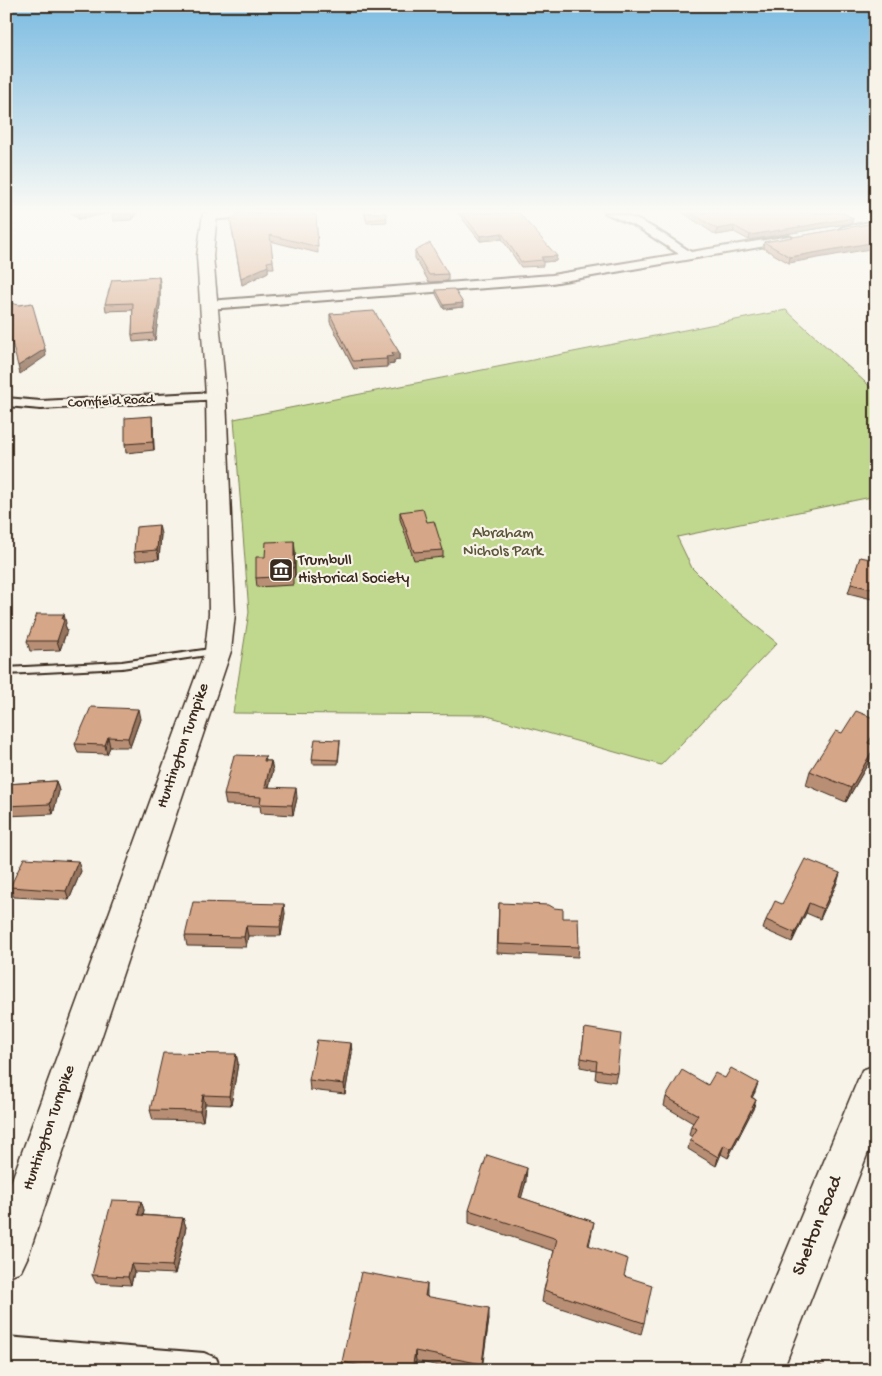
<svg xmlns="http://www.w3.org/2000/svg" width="882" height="1376" viewBox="0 0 882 1376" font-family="'Gochi Hand',sans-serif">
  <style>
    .green { fill: #c0d88e; stroke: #7e8156 }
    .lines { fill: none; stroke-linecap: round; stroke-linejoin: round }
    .service-casing { stroke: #3b2a1e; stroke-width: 4 }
    .minor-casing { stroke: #3b2a1e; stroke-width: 4 }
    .secondary-casing { stroke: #3b2a1e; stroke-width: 3 }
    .service { fill: #f7f3e8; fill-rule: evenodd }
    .minor { fill: #f7f3e8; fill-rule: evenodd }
    .secondary { fill: #f7f3e8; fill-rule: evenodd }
    .wall { fill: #b88f75; stroke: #3b2a1e }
    .shaded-wall { fill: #96745f; stroke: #3b2a1e }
    .building { fill: #d6a688; stroke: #3b2a1e }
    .labels { text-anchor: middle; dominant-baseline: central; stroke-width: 4.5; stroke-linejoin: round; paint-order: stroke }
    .far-street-label { font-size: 14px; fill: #3b2a1e; stroke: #f7f3e8 }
    .park-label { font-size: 16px; fill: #5c563a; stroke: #f7f3e8 }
    .poi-label { font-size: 16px; fill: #3b2a1e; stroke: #f7f3e8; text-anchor: start }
    .street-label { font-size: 16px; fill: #3b2a1e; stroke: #f7f3e8 }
    .near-street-label { font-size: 19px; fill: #3b2a1e; stroke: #f7f3e8 }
  </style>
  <rect width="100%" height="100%" fill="#f7f3e8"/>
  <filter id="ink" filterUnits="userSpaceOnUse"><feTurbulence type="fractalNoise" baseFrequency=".02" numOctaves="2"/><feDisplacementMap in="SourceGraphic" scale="10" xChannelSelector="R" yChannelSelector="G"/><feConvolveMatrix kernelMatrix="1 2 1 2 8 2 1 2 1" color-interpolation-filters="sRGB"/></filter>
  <g filter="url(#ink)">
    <!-- green -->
    <polygon class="green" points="786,310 876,392 876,496 677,537 692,568 723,599 777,643 661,765 484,715 233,713 249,612 234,419"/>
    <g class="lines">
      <defs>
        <polygon id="service" points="217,648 220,649 222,651 220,653 122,668 6,674 6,668 122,662"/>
        <g id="minor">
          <polygon points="215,213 262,213 257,216 209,220 204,217"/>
          <path d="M605 213C638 213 664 235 691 252L789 236 795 239 789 242 552 283 208 309 202 305 208 301 552 275 679 254 637 227Z"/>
          <polygon points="876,221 876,227 843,233 838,230 843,227"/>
          <polygon points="216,392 223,396 221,399 41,409 6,406 6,398 41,401"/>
          <polygon points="6,1337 204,1353 216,1358 221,1370 6,1370"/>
        </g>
        <g id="secondary">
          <polygon points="203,213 217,213 213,256 226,396 235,614 231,651 28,1256 21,1271 6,1277 6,1196 205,651 209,614 206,396 197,256"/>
          <polygon points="876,1065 876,1132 783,1370 737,1370 862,1070"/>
        </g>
      </defs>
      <!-- service casing -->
      <use href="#service" class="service-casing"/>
      <!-- minor casing -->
      <use href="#minor" class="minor-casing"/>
      <!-- secondary casing -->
      <use href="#secondary" class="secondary-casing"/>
      <!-- service -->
      <use href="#service" class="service"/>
      <!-- minor -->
      <use href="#minor" class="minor"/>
      <!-- secondary -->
      <use href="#secondary" class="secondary"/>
    </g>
    <!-- wall -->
    <g class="wall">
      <polygon points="71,213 110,213 78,219"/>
      <polygon points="137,213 135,217 132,220 113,221 112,214"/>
      <polygon points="242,213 312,213 312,215 316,215 318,253 270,241 274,268 268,268 268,272 242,285 231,224 235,218"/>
      <polygon points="364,213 386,213 387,222 367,223"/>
      <polygon points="458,213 519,213 556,261 543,262 543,266 521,267 502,239 480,241"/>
      <polygon points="683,213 843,213 853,218 852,223 749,240 734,232 716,235"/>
      <polygon points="869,224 789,263 763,248 764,242"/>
      <polygon points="415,251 448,274 448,281 429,282 415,258"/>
      <polygon points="159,277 160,283 160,305 155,340 133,342 132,335 133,310 106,311 105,304"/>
      <polygon points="436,290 463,307 444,309 436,294"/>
      <polygon points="330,314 399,352 399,360 394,361 394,364 387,365 387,367 354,369 330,322"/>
      <polygon points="153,424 154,450 126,453 125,444"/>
      <polygon points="400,512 427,522 443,550 443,557 414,560 400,519"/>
      <polygon points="161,534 159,559 136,561 134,552"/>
      <polygon points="295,550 295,577 293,577 293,585 257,587 256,578 265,557"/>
      <polygon points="876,560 876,600 848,593 851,584"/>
      <polygon points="66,623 65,625 67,630 60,650 30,651 27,641"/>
      <polygon points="140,719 130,747 110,747 107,754 78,753 75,744"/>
      <polygon points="842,733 870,745 870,760 846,802 806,785 810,771"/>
      <polygon points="340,740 340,744 338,764 313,764 312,759"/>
      <polygon points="265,756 266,761 271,761 273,771 269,787 297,798 293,815 261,813 260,806 226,805 224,795"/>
      <polygon points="56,781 59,791 53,814 6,816 6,784"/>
      <polygon points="81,871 69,900 14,897 10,887"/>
      <polygon points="840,873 837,883 820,919 806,913 792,942 763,929 766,920 782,904"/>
      <polygon points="499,903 563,918 579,947 578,957 497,953"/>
      <polygon points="285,913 281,936 248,936 246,947 187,946 185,936"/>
      <polygon points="585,1028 617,1073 615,1082 595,1079 596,1070 580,1067"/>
      <polygon points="351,1043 352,1053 345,1094 310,1090 309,1080"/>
      <polygon points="236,1054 238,1063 231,1105 205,1104 203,1121 153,1120 150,1110"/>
      <polygon points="725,1078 755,1092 752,1097 756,1100 753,1109 728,1158 721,1154 716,1166 688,1149 690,1140 692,1137 689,1135 691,1126 693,1123 664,1106 666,1097 708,1085"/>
      <polygon points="526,1181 521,1198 594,1222 589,1246 624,1276 644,1323 641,1334 542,1302 544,1290 554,1251 469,1223 469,1210"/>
      <polygon points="141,1201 144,1210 143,1215 183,1218 186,1227 175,1274 134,1272 131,1285 96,1283 92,1275"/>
      <polygon points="489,1319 482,1370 458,1370 416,1361 414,1370 343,1370 342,1362"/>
    </g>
    <!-- shaded-wall -->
    <g class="shaded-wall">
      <polygon points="77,213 110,213 78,219"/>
      <polygon points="132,213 137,213 135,217 132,220 131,214"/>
      <polygon points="853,218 852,223 749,240 750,235"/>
      <polygon points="734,226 734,232 716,235 717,229"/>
      <polygon points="502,233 502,239 480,241 480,236"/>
      <polygon points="876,242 876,248 789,263 790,257"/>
      <polygon points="557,256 556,261 543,262 543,260 541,257"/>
      <polygon points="268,266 268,272 242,285 241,278"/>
      <polygon points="159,277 160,283 160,305 155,340 153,333"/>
      <polygon points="463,303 463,307 444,309 444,305"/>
      <polygon points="45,349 46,356 20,374 18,366"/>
      <polygon points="399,352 399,360 394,361 394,364 387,365 387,359 386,357 392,353"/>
      <polygon points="152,416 153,424 154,450 153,442"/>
      <polygon points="159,525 161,534 159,559 157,550"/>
      <polygon points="294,541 295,550 295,577 294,567"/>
      <polygon points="64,614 66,623 65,625 67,630 60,650 57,641"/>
      <polygon points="138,709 140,719 130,747 128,738"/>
      <polygon points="876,730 876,736 863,757 868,743"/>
      <polygon points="108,737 110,747 107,754 105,745"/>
      <polygon points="875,746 870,760 846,802 851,788"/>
      <polygon points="271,761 273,771 266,796 265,787"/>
      <polygon points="56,781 59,791 53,814 50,804"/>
      <polygon points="296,788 297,798 293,815 292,805"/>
      <polygon points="78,861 81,871 69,900 66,891"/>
      <polygon points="840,873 837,883 820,919 823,909"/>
      <polygon points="809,903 806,913 792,942 795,933"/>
      <polygon points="284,904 285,913 281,936 280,927"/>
      <polygon points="246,926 248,936 246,947 244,937"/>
      <polygon points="351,1043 352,1053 345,1094 344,1084"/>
      <polygon points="236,1054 238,1063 231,1105 229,1096"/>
      <polygon points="758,1083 755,1092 748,1106 751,1097"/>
      <polygon points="203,1095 205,1104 203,1121 200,1111"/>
      <polygon points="756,1100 753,1109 728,1158 731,1149"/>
      <polygon points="724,1145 721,1154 716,1166 718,1157"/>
      <polygon points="527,1168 526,1181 518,1210 519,1197"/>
      <polygon points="141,1201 144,1210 141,1224 138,1215"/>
      <polygon points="183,1218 186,1227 175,1274 172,1266"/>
      <polygon points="131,1264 134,1272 131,1285 128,1277"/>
      <polygon points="427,1284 427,1295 425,1307 425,1296"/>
      <polygon points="489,1308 489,1319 481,1370 482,1364"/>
      <polygon points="415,1351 416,1361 414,1370 412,1370"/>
    </g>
    <!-- building -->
    <g class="building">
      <polygon points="112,213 132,213 112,214"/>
      <polygon points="242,213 312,213 312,215 316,215 318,247 270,235 273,261 267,262 268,266 241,278 230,218 235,218 236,214"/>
      <polygon points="365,213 386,213 387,218 367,220"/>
      <polygon points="462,213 519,213 557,256 541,257 543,260 521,262 502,233 480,236"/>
      <polygon points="691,213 843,213 853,218 750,235 734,226 717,229"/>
      <polygon points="869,224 876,228 876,242 790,257 764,242"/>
      <polygon points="430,243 448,274 429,275 415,251"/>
      <polygon points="159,277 159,299 153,333 132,335 133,303 105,304 112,280"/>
      <polygon points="454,289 463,303 444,305 436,290"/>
      <polygon points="6,302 19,305 32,303 45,349 18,366 6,319"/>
      <polygon points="374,311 399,352 392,353 393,356 386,357 387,359 353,361 330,314"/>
      <polygon points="152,416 153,442 125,444 125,418"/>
      <polygon points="423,509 427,522 434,521 443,550 414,552 400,512"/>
      <polygon points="159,525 157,550 134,552 136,527"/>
      <polygon points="294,541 294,567 292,568 292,576 256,578 256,557 265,557 266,542"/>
      <polygon points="860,557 876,560 876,590 851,584"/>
      <polygon points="37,614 64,614 62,619 64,620 57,641 27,641"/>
      <polygon points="91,707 138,709 128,738 108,737 105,745 75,744"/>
      <polygon points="856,711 876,719 876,730 868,743 875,746 851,788 810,771 836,731 842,733"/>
      <polygon points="315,739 340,740 338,760 312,759"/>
      <polygon points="234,755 265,756 264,761 271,761 265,787 296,788 292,805 260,804 261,797 224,795"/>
      <polygon points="56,781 50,804 6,806 6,784"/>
      <polygon points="24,858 78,861 66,891 10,887"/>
      <polygon points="805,859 840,873 823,909 809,903 795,933 766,920 775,901 782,904"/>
      <polygon points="193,902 284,904 280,927 246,926 244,937 185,936"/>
      <polygon points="499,903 549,905 554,908 563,909 563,918 578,918 579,947 498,944"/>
      <polygon points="585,1028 621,1034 617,1073 596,1070 597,1061 581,1058"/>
      <polygon points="317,1040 351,1043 344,1084 309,1080"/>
      <polygon points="163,1053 236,1054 229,1096 203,1095 200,1111 150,1110"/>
      <polygon points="731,1068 758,1083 751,1097 756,1100 731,1149 724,1145 718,1157 690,1140 697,1129 691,1126 698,1115 666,1097 682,1070 708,1085 715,1073 725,1078"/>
      <polygon points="487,1155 527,1168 519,1197 594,1222 588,1245 628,1259 624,1276 652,1285 644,1323 544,1290 557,1239 469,1210"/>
      <polygon points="112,1200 141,1201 138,1215 183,1218 172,1266 131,1264 128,1277 92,1275"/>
      <polygon points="361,1272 427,1284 425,1296 489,1308 482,1364 415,1351 412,1370 380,1370 342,1362"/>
      <polygon points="819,1364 828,1370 817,1370"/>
    </g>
  </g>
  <!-- sky -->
  <linearGradient id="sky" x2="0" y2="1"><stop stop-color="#7bbbe1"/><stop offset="0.52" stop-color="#fbfaf5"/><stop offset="1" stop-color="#fbfaf5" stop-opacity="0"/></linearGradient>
  <rect width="882" height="406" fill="url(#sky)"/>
  <!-- icons -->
  <defs>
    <symbol id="museum-square" viewBox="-11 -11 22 22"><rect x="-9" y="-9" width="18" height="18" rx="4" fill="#3b2a1e" stroke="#f7f3e8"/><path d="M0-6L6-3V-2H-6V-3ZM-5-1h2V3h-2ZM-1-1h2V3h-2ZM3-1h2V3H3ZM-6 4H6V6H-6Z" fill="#fff"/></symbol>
  </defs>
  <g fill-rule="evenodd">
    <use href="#museum-square" x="267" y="556" width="28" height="28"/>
  </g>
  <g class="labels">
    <!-- far-street labels -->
    <g class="far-street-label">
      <text transform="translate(111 402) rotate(-3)">Cornfield Road</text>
    </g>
    <!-- park labels -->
    <g class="park-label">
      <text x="503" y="534">Abraham<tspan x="503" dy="18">Nichols Park</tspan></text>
    </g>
    <!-- poi labels -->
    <g class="poi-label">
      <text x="298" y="561">Trumbull<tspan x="298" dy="18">Historical Society</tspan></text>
    </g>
    <!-- street labels -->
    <g class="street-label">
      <text transform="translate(184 746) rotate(-71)">Huntington Turnpike</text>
      <text transform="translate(50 1128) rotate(-71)">Huntington Turnpike</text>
    </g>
    <!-- near-street labels -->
    <g class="near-street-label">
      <text transform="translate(818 1226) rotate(-68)">Shelton Road</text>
    </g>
  </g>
  <!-- margin -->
  <rect width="882" height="1376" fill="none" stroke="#f7f3e8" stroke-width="25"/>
  <rect x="12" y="12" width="857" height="1351" fill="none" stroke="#3b2a1e" stroke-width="2" filter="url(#ink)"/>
</svg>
